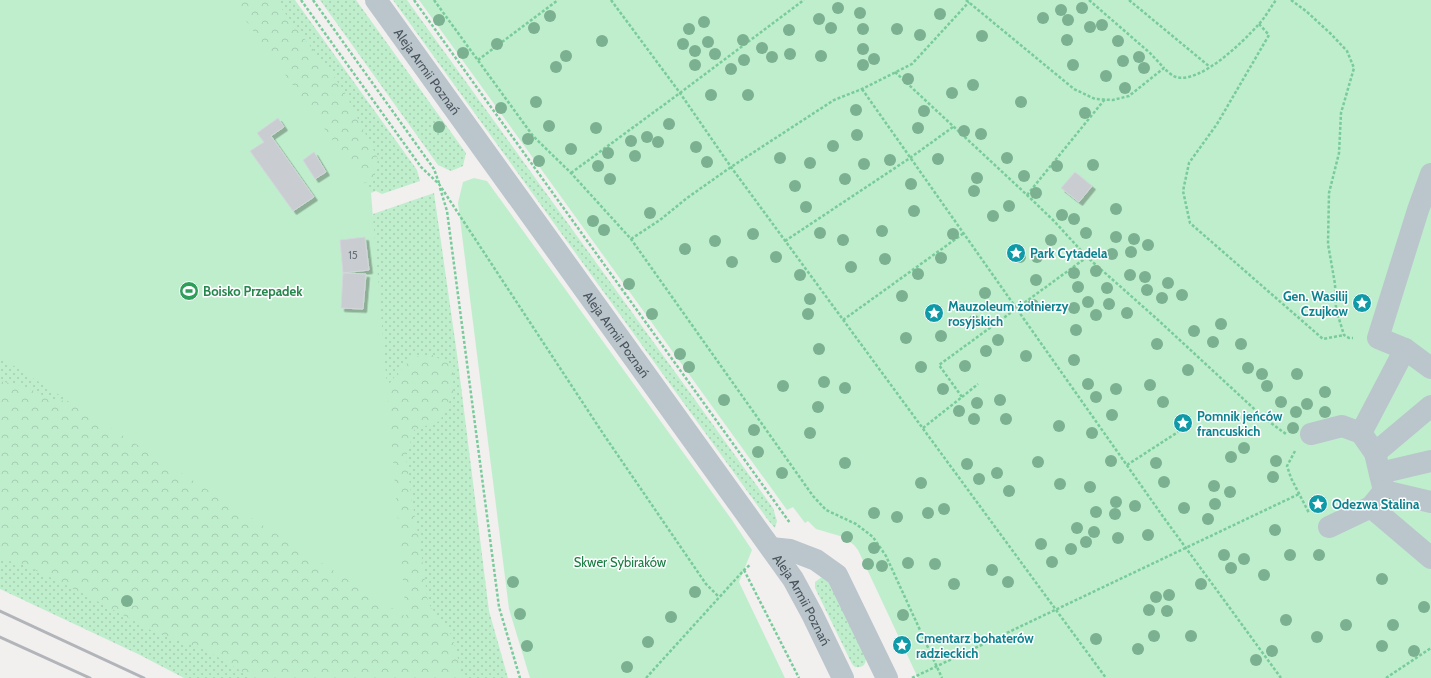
<svg xmlns="http://www.w3.org/2000/svg" width="1431" height="678" viewBox="0 0 1431 678" font-family="Cabin,sans-serif">
  <style>
    .grass { fill: url(#grass-dots) }
    .forest { fill: url(#forest-crowns) }
    .green { fill: #bfeecd }
    .building { fill: #c9cdd2; stroke: #d3d6da; filter: url(#shadow) }
    .lines { fill: none; stroke-linecap: round; stroke-linejoin: round }
    .path { stroke: #78cb9a; stroke-width: 2.5; stroke-dasharray: 3 2; stroke-linecap: butt }
    .minor { stroke: #bbc5cc; stroke-width: 22 }
    .rail { stroke: #b1b5b9; stroke-width: 3 }
    .tree { fill: #7bb090 }
    .labels { text-anchor: middle; dominant-baseline: central; stroke-width: 3; stroke-linejoin: round; paint-order: stroke }
    .number-label { font-size: 11px; fill: #68727a }
    .street-label { font-size: 13px; fill: #48545c; stroke: #fff }
    .culture-label { font-size: 13px; font-weight: bold; fill: #0d838f; stroke: #fff; text-anchor: start }
    .leisure-label { font-size: 13px; font-weight: bold; fill: #27864d; stroke: #fff; text-anchor: start }
    .park-label { font-size: 13px; fill: #197c42; stroke: #fff }
  </style>
  <defs>
    <pattern id="grass-dots" width="8" height="8" patternUnits="userSpaceOnUse"><rect width="8" height="8" fill="#bfeecd"/><path d="M2 2h.1M6 6h.1" fill="none" stroke="#a6ceb2" stroke-width="1.8" stroke-linecap="round"/></pattern>
    <pattern id="forest-crowns" width="20" height="18" patternUnits="userSpaceOnUse"><rect width="20" height="18" fill="#bfeecd"/><path d="M2 6a3 3 0 1 1 6 0M12 15a3 3 0 1 1 6 0" fill="none" stroke="#a6ceb2"/></pattern>
    <filter id="shadow"><feDropShadow dx="3.5" dy="3.5" stdDeviation="0" flood-color="#0004"/></filter>
  </defs>
  <rect width="100%" height="100%" fill="#f2efef"/>
  <!-- grass -->
  <g class="grass">
    <polygon points="162,0 295,0 417,170 420,181 382,194 376,191 371,193"/>
    <polygon points="320,0 356,0 466,153 463,166 451,171 438,165"/>
    <polygon points="393,0 407,0 773,508 777,521 775,528 768,520"/>
    <polygon points="434,193 457,354 489,611 508,678 184,678 138,654 0,589 0,314 373,225 373,214"/>
    <path d="M822 577H826L866 656C866 664 864 668 855 667L852 664 815 588V582Z"/>
  </g>
  <!-- forest -->
  <g class="forest">
    <polygon points="197,0 275,0 343,89 378,159 373,181 349,187"/>
    <polygon points="432,355 453,366 453,394 440,421 414,430 406,457 412,501 420,544 428,603 452,636 463,678 253,678 204,649 156,633 86,595 23,564 0,559 0,381 26,387 52,400 69,401 375,402 397,374 413,357"/>
  </g>
  <!-- green -->
  <g class="green">
    <polygon points="0,0 231,0 371,193 406,617 0,357"/>
    <polygon points="419,0 1431,0 1431,678 918,678 858,550 854,545 847,540 840,536 816,529 808,521 805,523 793,507 787,510"/>
    <polygon points="474,178 487,181 732,520 752,550 739,582 785,678 530,678 509,609 458,203 463,182"/>
  </g>
  <!-- building -->
  <g class="building">
    <polygon points="278,118 284,127 271,136 314,197 293,211 250,151 264,142 257,133"/>
    <polygon points="314,152 326,172 315,179 303,160"/>
    <polygon points="1075,172 1092,186 1079,202 1061,188"/>
    <polygon points="365,237 369,270 343,273 340,240"/>
    <polygon points="343,273 366,274 363,309 341,308"/>
  </g>
  <g class="lines">
    <!-- path -->
    <g class="path">
      <polyline points="301,0 421,167 439,184 604,435 706,584 719,597"/>
      <polyline points="313,0 434,169 439,183"/>
      <polyline points="414,0 790,523"/>
      <polyline points="434,0 533,136 571,173 631,239 813,496 826,510 856,524 873,537 886,556 942,678"/>
      <polyline points="611,0 680,93 731,167 1106,678"/>
      <path d="M966 0 1074 89 1095 99 1113 100 1129 96 1164 68C1167 71 1172 76 1176 77 1200 84 1243 42 1258 25 1265 18 1270 8 1276 0"/>
      <polyline points="1089,0 1150,53 1164,68"/>
      <polyline points="1129,0 1210,67"/>
      <polyline points="1291,0 1306,11 1331,34 1347,51 1354,68 1341,113 1339,153 1329,193 1328,244 1335,284 1336,309 1344,335 1349,338 1353,338"/>
      <polyline points="1259,24 1269,35 1217,124 1189,163 1183,191 1190,223 1323,339 1344,335"/>
      <polyline points="478,60 558,0"/>
      <polyline points="895,72 1027,195 1054,221 1087,257 1157,319 1264,418 1286,434"/>
      <polyline points="862,89 1164,518 1281,678"/>
      <polyline points="571,173 680,93 804,0"/>
      <polyline points="440,188 447,211 499,607 520,678"/>
      <polyline points="1027,195 1105,99"/>
      <polyline points="631,239 660,220 687,198 731,167 834,100 862,89 912,64 969,2"/>
      <polyline points="785,241 910,158 953,127"/>
      <polyline points="843,320 964,233"/>
      <polyline points="962,397 978,384"/>
      <polyline points="923,428 962,397 939,365 1087,257"/>
      <polyline points="1295,451 1287,466 1291,478 1309,513"/>
      <polyline points="1127,465 1178,432"/>
      <polyline points="744,570 799,678"/>
      <polyline points="646,678 744,570 751,564"/>
      <polyline points="912,678 1299,494"/>
      <polyline points="1386,678 1431,648"/>
    </g>
    <!-- minor -->
    <g class="minor">
      <path id="s1" d="M376 0 793 579 812 614 843 678"/>
      <polyline points="1431,174 1418,210 1378,338 1405,349 1431,368"/>
      <polyline points="1361,433 1405,349"/>
      <polyline points="1311,434 1342,426 1361,433 1375,453 1384,491 1371,507 1329,527"/>
      <polyline points="1375,453 1431,406"/>
      <polyline points="1380,473 1431,461"/>
      <polyline points="1384,491 1431,502"/>
      <polyline points="1371,507 1431,558"/>
      <polyline points="771,548 790,550 816,560 837,575 887,678"/>
    </g>
    <!-- rail -->
    <g class="rail">
      <polyline points="0,611 144,678"/>
      <polyline points="0,637 90,678"/>
    </g>
  </g>
  <!-- trees -->
  <g class="tree">
    <circle cx="838" cy="8" r="6"/>
    <circle cx="1082" cy="8" r="6"/>
    <circle cx="1061" cy="10" r="6"/>
    <circle cx="860" cy="13" r="6"/>
    <circle cx="940" cy="14" r="6"/>
    <circle cx="550" cy="16" r="6"/>
    <circle cx="1043" cy="18" r="6"/>
    <circle cx="819" cy="19" r="6"/>
    <circle cx="439" cy="20" r="6"/>
    <circle cx="1068" cy="20" r="6"/>
    <circle cx="704" cy="22" r="6"/>
    <circle cx="1102" cy="25" r="6"/>
    <circle cx="1090" cy="27" r="6"/>
    <circle cx="534" cy="28" r="6"/>
    <circle cx="831" cy="28" r="6"/>
    <circle cx="689" cy="29" r="6"/>
    <circle cx="863" cy="29" r="6"/>
    <circle cx="897" cy="29" r="6"/>
    <circle cx="789" cy="30" r="6"/>
    <circle cx="920" cy="35" r="6"/>
    <circle cx="982" cy="36" r="6"/>
    <circle cx="743" cy="40" r="6"/>
    <circle cx="1067" cy="40" r="6"/>
    <circle cx="602" cy="41" r="6"/>
    <circle cx="1118" cy="41" r="6"/>
    <circle cx="708" cy="42" r="6"/>
    <circle cx="497" cy="44" r="6"/>
    <circle cx="683" cy="44" r="6"/>
    <circle cx="762" cy="48" r="6"/>
    <circle cx="863" cy="49" r="6"/>
    <circle cx="695" cy="51" r="6"/>
    <circle cx="463" cy="53" r="6"/>
    <circle cx="715" cy="54" r="6"/>
    <circle cx="790" cy="54" r="6"/>
    <circle cx="566" cy="56" r="6"/>
    <circle cx="821" cy="56" r="6"/>
    <circle cx="772" cy="57" r="6"/>
    <circle cx="1139" cy="57" r="6"/>
    <circle cx="874" cy="59" r="6"/>
    <circle cx="744" cy="60" r="6"/>
    <circle cx="1123" cy="61" r="6"/>
    <circle cx="695" cy="65" r="6"/>
    <circle cx="863" cy="65" r="6"/>
    <circle cx="1073" cy="65" r="6"/>
    <circle cx="556" cy="67" r="6"/>
    <circle cx="1144" cy="68" r="6"/>
    <circle cx="731" cy="69" r="6"/>
    <circle cx="1106" cy="76" r="6"/>
    <circle cx="908" cy="79" r="6"/>
    <circle cx="973" cy="85" r="6"/>
    <circle cx="1125" cy="88" r="6"/>
    <circle cx="952" cy="93" r="6"/>
    <circle cx="711" cy="95" r="6"/>
    <circle cx="748" cy="95" r="6"/>
    <circle cx="536" cy="102" r="6"/>
    <circle cx="1021" cy="102" r="6"/>
    <circle cx="501" cy="108" r="6"/>
    <circle cx="856" cy="110" r="6"/>
    <circle cx="924" cy="111" r="6"/>
    <circle cx="1085" cy="113" r="6"/>
    <circle cx="669" cy="124" r="6"/>
    <circle cx="549" cy="126" r="6"/>
    <circle cx="439" cy="127" r="6"/>
    <circle cx="596" cy="128" r="6"/>
    <circle cx="918" cy="128" r="6"/>
    <circle cx="964" cy="131" r="6"/>
    <circle cx="981" cy="134" r="6"/>
    <circle cx="857" cy="135" r="6"/>
    <circle cx="647" cy="137" r="6"/>
    <circle cx="528" cy="139" r="6"/>
    <circle cx="631" cy="141" r="6"/>
    <circle cx="658" cy="142" r="6"/>
    <circle cx="833" cy="146" r="6"/>
    <circle cx="696" cy="147" r="6"/>
    <circle cx="571" cy="149" r="6"/>
    <circle cx="608" cy="153" r="6"/>
    <circle cx="635" cy="156" r="6"/>
    <circle cx="780" cy="158" r="6"/>
    <circle cx="1007" cy="158" r="6"/>
    <circle cx="938" cy="159" r="6"/>
    <circle cx="890" cy="160" r="6"/>
    <circle cx="539" cy="161" r="6"/>
    <circle cx="707" cy="162" r="6"/>
    <circle cx="810" cy="163" r="6"/>
    <circle cx="864" cy="164" r="6"/>
    <circle cx="1093" cy="165" r="6"/>
    <circle cx="598" cy="166" r="6"/>
    <circle cx="1057" cy="166" r="6"/>
    <circle cx="1024" cy="176" r="6"/>
    <circle cx="977" cy="178" r="6"/>
    <circle cx="610" cy="179" r="6"/>
    <circle cx="845" cy="179" r="6"/>
    <circle cx="911" cy="184" r="6"/>
    <circle cx="795" cy="186" r="6"/>
    <circle cx="974" cy="191" r="6"/>
    <circle cx="1036" cy="193" r="6"/>
    <circle cx="1009" cy="206" r="6"/>
    <circle cx="806" cy="207" r="6"/>
    <circle cx="1116" cy="209" r="6"/>
    <circle cx="914" cy="211" r="6"/>
    <circle cx="650" cy="213" r="6"/>
    <circle cx="1062" cy="215" r="6"/>
    <circle cx="993" cy="216" r="6"/>
    <circle cx="1074" cy="219" r="6"/>
    <circle cx="593" cy="221" r="6"/>
    <circle cx="604" cy="230" r="6"/>
    <circle cx="882" cy="231" r="6"/>
    <circle cx="820" cy="233" r="6"/>
    <circle cx="1086" cy="233" r="6"/>
    <circle cx="753" cy="234" r="6"/>
    <circle cx="953" cy="234" r="6"/>
    <circle cx="1116" cy="237" r="6"/>
    <circle cx="1134" cy="239" r="6"/>
    <circle cx="843" cy="240" r="6"/>
    <circle cx="1051" cy="240" r="6"/>
    <circle cx="715" cy="241" r="6"/>
    <circle cx="1148" cy="245" r="6"/>
    <circle cx="685" cy="249" r="6"/>
    <circle cx="1131" cy="252" r="6"/>
    <circle cx="1112" cy="254" r="6"/>
    <circle cx="776" cy="257" r="6"/>
    <circle cx="1020" cy="257" r="6"/>
    <circle cx="1037" cy="257" r="6"/>
    <circle cx="941" cy="258" r="6"/>
    <circle cx="885" cy="259" r="6"/>
    <circle cx="732" cy="262" r="6"/>
    <circle cx="851" cy="267" r="6"/>
    <circle cx="1096" cy="271" r="6"/>
    <circle cx="1074" cy="273" r="6"/>
    <circle cx="918" cy="274" r="6"/>
    <circle cx="800" cy="275" r="6"/>
    <circle cx="1130" cy="275" r="6"/>
    <circle cx="1145" cy="277" r="6"/>
    <circle cx="1036" cy="280" r="6"/>
    <circle cx="1168" cy="283" r="6"/>
    <circle cx="629" cy="284" r="6"/>
    <circle cx="1078" cy="287" r="6"/>
    <circle cx="1107" cy="288" r="6"/>
    <circle cx="1147" cy="290" r="6"/>
    <circle cx="985" cy="293" r="6"/>
    <circle cx="1182" cy="295" r="6"/>
    <circle cx="902" cy="296" r="6"/>
    <circle cx="1162" cy="298" r="6"/>
    <circle cx="810" cy="299" r="6"/>
    <circle cx="1088" cy="302" r="6"/>
    <circle cx="1109" cy="304" r="6"/>
    <circle cx="1033" cy="305" r="6"/>
    <circle cx="1074" cy="308" r="6"/>
    <circle cx="1127" cy="313" r="6"/>
    <circle cx="652" cy="314" r="6"/>
    <circle cx="808" cy="314" r="6"/>
    <circle cx="1096" cy="315" r="6"/>
    <circle cx="974" cy="321" r="6"/>
    <circle cx="1221" cy="324" r="6"/>
    <circle cx="1076" cy="330" r="6"/>
    <circle cx="1194" cy="331" r="6"/>
    <circle cx="941" cy="336" r="6"/>
    <circle cx="906" cy="338" r="6"/>
    <circle cx="998" cy="340" r="6"/>
    <circle cx="1213" cy="342" r="6"/>
    <circle cx="1157" cy="344" r="6"/>
    <circle cx="1241" cy="344" r="6"/>
    <circle cx="819" cy="349" r="6"/>
    <circle cx="986" cy="351" r="6"/>
    <circle cx="680" cy="354" r="6"/>
    <circle cx="1026" cy="356" r="6"/>
    <circle cx="1074" cy="360" r="6"/>
    <circle cx="965" cy="366" r="6"/>
    <circle cx="689" cy="367" r="6"/>
    <circle cx="921" cy="367" r="6"/>
    <circle cx="1248" cy="368" r="6"/>
    <circle cx="1188" cy="370" r="6"/>
    <circle cx="1262" cy="374" r="6"/>
    <circle cx="1297" cy="374" r="6"/>
    <circle cx="824" cy="382" r="6"/>
    <circle cx="1088" cy="384" r="6"/>
    <circle cx="1150" cy="385" r="6"/>
    <circle cx="783" cy="386" r="6"/>
    <circle cx="1267" cy="386" r="6"/>
    <circle cx="845" cy="388" r="6"/>
    <circle cx="943" cy="389" r="6"/>
    <circle cx="1116" cy="389" r="6"/>
    <circle cx="1325" cy="392" r="6"/>
    <circle cx="1096" cy="397" r="6"/>
    <circle cx="724" cy="400" r="6"/>
    <circle cx="1000" cy="400" r="6"/>
    <circle cx="1163" cy="402" r="6"/>
    <circle cx="1281" cy="402" r="6"/>
    <circle cx="977" cy="403" r="6"/>
    <circle cx="1307" cy="404" r="6"/>
    <circle cx="818" cy="407" r="6"/>
    <circle cx="959" cy="411" r="6"/>
    <circle cx="1296" cy="412" r="6"/>
    <circle cx="1325" cy="412" r="6"/>
    <circle cx="1112" cy="415" r="6"/>
    <circle cx="974" cy="419" r="6"/>
    <circle cx="1006" cy="419" r="6"/>
    <circle cx="1059" cy="426" r="6"/>
    <circle cx="1293" cy="428" r="6"/>
    <circle cx="754" cy="430" r="6"/>
    <circle cx="810" cy="433" r="6"/>
    <circle cx="1092" cy="433" r="6"/>
    <circle cx="1244" cy="448" r="6"/>
    <circle cx="758" cy="452" r="6"/>
    <circle cx="1231" cy="457" r="6"/>
    <circle cx="1111" cy="461" r="6"/>
    <circle cx="1276" cy="461" r="6"/>
    <circle cx="1038" cy="462" r="6"/>
    <circle cx="845" cy="463" r="6"/>
    <circle cx="1156" cy="463" r="6"/>
    <circle cx="967" cy="464" r="6"/>
    <circle cx="782" cy="473" r="6"/>
    <circle cx="997" cy="473" r="6"/>
    <circle cx="1273" cy="477" r="6"/>
    <circle cx="979" cy="479" r="6"/>
    <circle cx="1164" cy="482" r="6"/>
    <circle cx="921" cy="483" r="6"/>
    <circle cx="1060" cy="484" r="6"/>
    <circle cx="1214" cy="486" r="6"/>
    <circle cx="1090" cy="487" r="6"/>
    <circle cx="1009" cy="491" r="6"/>
    <circle cx="1230" cy="492" r="6"/>
    <circle cx="1116" cy="502" r="6"/>
    <circle cx="1215" cy="504" r="6"/>
    <circle cx="1389" cy="504" r="6"/>
    <circle cx="1135" cy="506" r="6"/>
    <circle cx="1184" cy="508" r="6"/>
    <circle cx="944" cy="509" r="6"/>
    <circle cx="1096" cy="512" r="6"/>
    <circle cx="874" cy="513" r="6"/>
    <circle cx="928" cy="513" r="6"/>
    <circle cx="1115" cy="514" r="6"/>
    <circle cx="897" cy="517" r="6"/>
    <circle cx="1208" cy="519" r="6"/>
    <circle cx="1077" cy="528" r="6"/>
    <circle cx="1275" cy="530" r="6"/>
    <circle cx="1094" cy="532" r="6"/>
    <circle cx="1148" cy="535" r="6"/>
    <circle cx="847" cy="537" r="6"/>
    <circle cx="1118" cy="538" r="6"/>
    <circle cx="1086" cy="542" r="6"/>
    <circle cx="1041" cy="544" r="6"/>
    <circle cx="874" cy="548" r="6"/>
    <circle cx="1071" cy="549" r="6"/>
    <circle cx="1224" cy="555" r="6"/>
    <circle cx="1290" cy="555" r="6"/>
    <circle cx="1319" cy="555" r="6"/>
    <circle cx="1244" cy="559" r="6"/>
    <circle cx="1052" cy="562" r="6"/>
    <circle cx="908" cy="563" r="6"/>
    <circle cx="868" cy="564" r="6"/>
    <circle cx="935" cy="564" r="6"/>
    <circle cx="882" cy="566" r="6"/>
    <circle cx="1231" cy="568" r="6"/>
    <circle cx="992" cy="570" r="6"/>
    <circle cx="1264" cy="575" r="6"/>
    <circle cx="1382" cy="579" r="6"/>
    <circle cx="513" cy="582" r="6"/>
    <circle cx="1008" cy="582" r="6"/>
    <circle cx="954" cy="584" r="6"/>
    <circle cx="1201" cy="584" r="6"/>
    <circle cx="695" cy="592" r="6"/>
    <circle cx="1169" cy="595" r="6"/>
    <circle cx="1156" cy="597" r="6"/>
    <circle cx="127" cy="601" r="6"/>
    <circle cx="1424" cy="607" r="6"/>
    <circle cx="1149" cy="610" r="6"/>
    <circle cx="1167" cy="611" r="6"/>
    <circle cx="520" cy="614" r="6"/>
    <circle cx="903" cy="615" r="6"/>
    <circle cx="671" cy="617" r="6"/>
    <circle cx="1286" cy="620" r="6"/>
    <circle cx="1346" cy="625" r="6"/>
    <circle cx="1393" cy="625" r="6"/>
    <circle cx="1154" cy="636" r="6"/>
    <circle cx="1191" cy="636" r="6"/>
    <circle cx="1317" cy="637" r="6"/>
    <circle cx="1096" cy="639" r="6"/>
    <circle cx="648" cy="642" r="6"/>
    <circle cx="527" cy="646" r="6"/>
    <circle cx="1382" cy="646" r="6"/>
    <circle cx="1138" cy="649" r="6"/>
    <circle cx="1272" cy="651" r="6"/>
    <circle cx="1414" cy="651" r="6"/>
    <circle cx="1256" cy="660" r="6"/>
    <circle cx="627" cy="667" r="6"/>
  </g>
  <!-- icons -->
  <defs>
    <symbol id="sight-disc" viewBox="-11 -11 22 22"><circle r="9.5" fill="#0f9aa8" stroke="#fff"/><path d="M0-6L1.8-2.2L6-1.7L2.9 1.2L3.7 5.4L0 3.3L-3.7 5.4L-2.9 1.2L-6-1.7L-1.8-2.2Z" fill="#fff"/></symbol>
    <symbol id="stadium-disc" viewBox="-11 -11 22 22"><circle r="9.5" fill="#2e9e5b" stroke="#fff"/><path d="M0-5a6.5 5 0 1 0 0 10a6.5 5 0 1 0 0-10ZM-3.5-1.8h7v3.6h-7Z" fill="#fff"/></symbol>
  </defs>
  <g fill-rule="evenodd">
    <use href="#sight-disc" x="1005" y="242" width="22" height="22"/>
    <use href="#stadium-disc" x="178" y="280" width="22" height="22"/>
    <use href="#sight-disc" x="1351" y="292" width="22" height="22"/>
    <use href="#sight-disc" x="923" y="302" width="22" height="22"/>
    <use href="#sight-disc" x="1172" y="412" width="22" height="22"/>
    <use href="#sight-disc" x="1307" y="493" width="22" height="22"/>
    <use href="#sight-disc" x="891" y="634" width="22" height="22"/>
  </g>
  <g class="labels">
    <!-- number labels -->
    <g class="number-label">
      <text x="353" y="255">15</text>
    </g>
    <!-- street labels -->
    <g class="street-label">
      <text stroke="none"><textPath href="#s1" startOffset="88">Aleja Armii Poznań</textPath></text>
      <text stroke="none"><textPath href="#s1" startOffset="412">Aleja Armii Poznań</textPath></text>
      <text stroke="none"><textPath href="#s1" startOffset="736">Aleja Armii Poznań</textPath></text>
    </g>
    <!-- culture labels -->
    <g class="culture-label">
      <text x="1030" y="253">Park Cytadela</text>
      <text x="1348" y="296" text-anchor="end">Gen. Wasilij<tspan x="1348" dy="15">Czujkow</tspan></text>
      <text x="948" y="306">Mauzoleum żołnierzy<tspan x="948" dy="15">rosyjskich</tspan></text>
      <text x="1197" y="416">Pomnik jeńców<tspan x="1197" dy="15">francuskich</tspan></text>
      <text x="1332" y="504">Odezwa Stalina</text>
      <text x="916" y="638">Cmentarz bohaterów<tspan x="916" dy="15">radzieckich</tspan></text>
    </g>
    <!-- leisure labels -->
    <g class="leisure-label">
      <text x="203" y="291">Boisko Przepadek</text>
    </g>
    <!-- park labels -->
    <g class="park-label">
      <text x="620" y="562">Skwer Sybiraków</text>
    </g>
  </g>
</svg>
